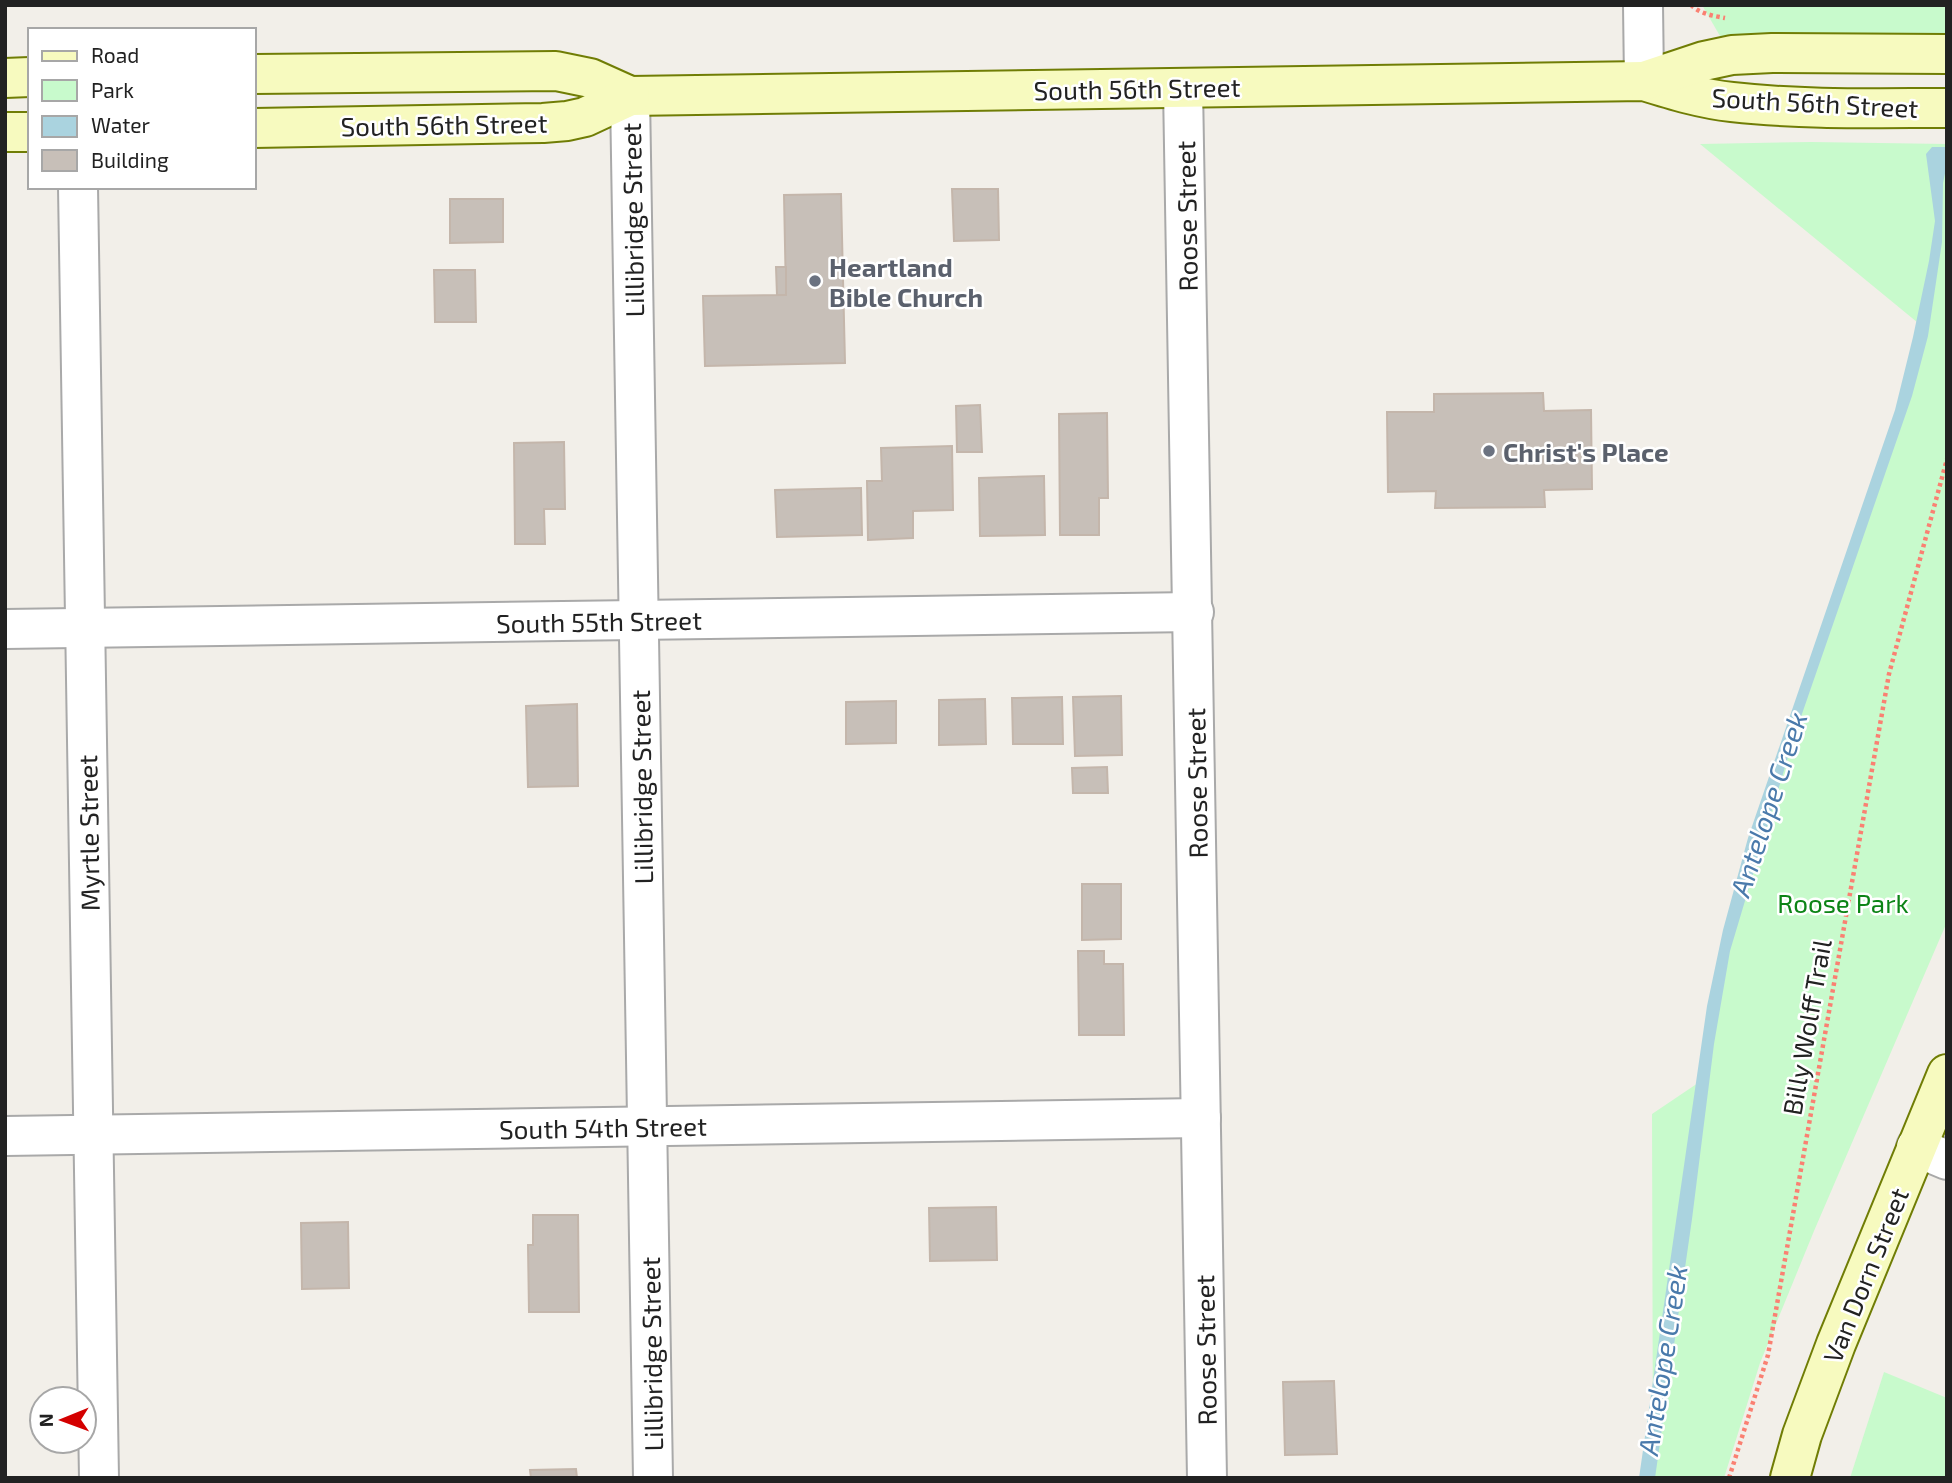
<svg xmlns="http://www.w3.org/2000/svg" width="1952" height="1483" viewBox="0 0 1952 1483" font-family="'Exo 2',sans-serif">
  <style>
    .park { fill: #c8facc }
    .water { fill: #aad3df }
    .building { fill: #c7bfb8; stroke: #c4b6ab; stroke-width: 2 }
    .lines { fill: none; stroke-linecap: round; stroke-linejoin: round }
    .minor-casing { stroke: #a9a9a9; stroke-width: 42 }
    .secondary-casing { stroke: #707d05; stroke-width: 42 }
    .path { stroke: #fa8072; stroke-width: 4.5; stroke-dasharray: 3.5 3.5; stroke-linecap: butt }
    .minor { stroke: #fff; stroke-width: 38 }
    .secondary { stroke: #f7fabf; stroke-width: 38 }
    .worship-dot { fill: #6b7280; stroke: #fff; stroke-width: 2.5 }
    .labels { text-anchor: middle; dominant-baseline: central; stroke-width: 5; stroke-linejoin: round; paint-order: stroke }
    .street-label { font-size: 26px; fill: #222; stroke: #fff }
    .worship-label { font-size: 26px; font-weight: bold; fill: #5b616d; stroke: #fff; text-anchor: start }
    .park-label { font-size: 26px; fill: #0c8416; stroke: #fff }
    .water-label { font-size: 28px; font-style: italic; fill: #4a7aab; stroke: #fff }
  </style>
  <rect width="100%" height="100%" fill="#f2efe9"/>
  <!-- park -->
  <g class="park">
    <polygon points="1702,5 1947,5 1947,37 1720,36"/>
    <polygon points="1811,142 1947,144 1947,922 1814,1231 1760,1363 1724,1478 1653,1478 1652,1114 1701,1081 1724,947 1923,327 1700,144"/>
    <polygon points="1884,1372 1947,1398 1947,1478 1850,1478"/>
  </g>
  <!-- water -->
  <polygon class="water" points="1932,147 1947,147 1947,164 1943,183 1942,242 1928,336 1912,396 1794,737 1730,951 1714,1044 1692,1219 1655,1478 1639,1478 1707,1006 1723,930 1748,838 1895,410 1913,337 1929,261 1935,221 1926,154"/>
  <!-- building -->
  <g class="building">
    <polygon points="952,189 998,189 999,240 954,241"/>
    <polygon points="841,194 845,363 705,366 703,296 786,295 784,195"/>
    <polygon points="450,199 503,199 503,242 450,243"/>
    <polygon points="776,267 786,267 786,295 777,295"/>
    <polygon points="434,270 475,270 476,322 435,322"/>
    <polygon points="1543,393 1544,411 1591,410 1592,489 1544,490 1545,507 1435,508 1436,491 1388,492 1387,412 1434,412 1434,394"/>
    <polygon points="980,405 982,452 957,452 956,406"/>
    <polygon points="1107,413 1108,498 1099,498 1099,535 1060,535 1059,414"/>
    <polygon points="564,442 565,509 544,509 545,544 515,544 514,443"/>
    <polygon points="952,446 953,510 913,511 913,538 868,540 867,481 882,481 881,448"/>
    <polygon points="1044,476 1045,535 980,536 979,478"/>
    <polygon points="861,488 862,535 777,537 775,490"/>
    <polygon points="1121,696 1122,755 1075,756 1073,697"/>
    <polygon points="1062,697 1063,744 1013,744 1012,698"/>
    <polygon points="985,699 986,744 939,745 939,700"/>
    <polygon points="896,701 896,743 846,744 846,702"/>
    <polygon points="577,704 578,786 528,787 526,706"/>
    <polygon points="1107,767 1108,793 1073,793 1072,768"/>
    <polygon points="1082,884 1121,884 1121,939 1082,940"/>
    <polygon points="1078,951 1104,951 1104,964 1123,964 1124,1035 1079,1035"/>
    <polygon points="996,1207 997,1260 930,1261 929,1208"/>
    <polygon points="533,1215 578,1215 579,1312 529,1312 528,1245 533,1245"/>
    <polygon points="348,1222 349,1288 302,1289 301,1223"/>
    <polygon points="1334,1381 1337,1454 1285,1455 1283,1382"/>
    <polygon points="576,1469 577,1478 531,1478 530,1470"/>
  </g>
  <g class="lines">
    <defs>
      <g id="minor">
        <polyline points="1643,5 1644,81"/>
        <polyline points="1183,88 1207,1478"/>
        <polyline points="630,96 653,1478"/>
        <polyline points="78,187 99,1478"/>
        <polyline points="5,629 1194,612"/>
        <polyline points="5,1136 1201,1118"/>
        <polyline points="1916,1147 1947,1160"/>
      </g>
      <g id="secondary">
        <path d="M254 74 556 71 590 78 630 96 1644 81C1673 90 1702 99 1732 102 1803 110 1876 108 1947 108"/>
        <polyline points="5,78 30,77"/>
        <polyline points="1644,81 1704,61 1732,55 1772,53 1947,54"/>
        <polyline points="254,128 543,123 567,121 585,117 630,96"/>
        <polyline points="5,132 30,132"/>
        <polyline points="1790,1478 1802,1435 1836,1344 1947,1074"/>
      </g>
    </defs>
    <!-- minor casing -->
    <use href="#minor" class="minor-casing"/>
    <!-- secondary casing -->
    <use href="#secondary" class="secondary-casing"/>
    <!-- path -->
    <g class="path">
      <path d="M1691 5C1700 14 1714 16 1725 18"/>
      <polyline points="1729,1478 1768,1355 1889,674 1947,459"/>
    </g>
    <!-- minor -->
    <use href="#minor" class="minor"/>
    <!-- secondary -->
    <use href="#secondary" class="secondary"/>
  </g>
  <!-- markers -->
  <g class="worship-dot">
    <circle cx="815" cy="281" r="7"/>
    <circle cx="1489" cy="451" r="7"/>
  </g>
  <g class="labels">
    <!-- street labels -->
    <g class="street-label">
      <text transform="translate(1137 88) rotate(-1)">South 56th Street</text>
      <text transform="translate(1815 102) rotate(3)">South 56th Street</text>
      <text transform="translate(444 124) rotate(-1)">South 56th Street</text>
      <text transform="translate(1186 216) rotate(-91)">Roose Street</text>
      <text transform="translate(632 220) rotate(-91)">Lillibridge Street</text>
      <text transform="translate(599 621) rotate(-1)">South 55th Street</text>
      <text transform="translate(1196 783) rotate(-91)">Roose Street</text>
      <text transform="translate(641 787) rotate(-91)">Lillibridge Street</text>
      <text transform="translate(88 833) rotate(-91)">Myrtle Street</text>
      <text transform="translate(1806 1027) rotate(-80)">Billy Wolff Trail</text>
      <text transform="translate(603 1127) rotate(-1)">South 54th Street</text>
      <text transform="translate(1865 1275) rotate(-68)">Van Dorn Street</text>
      <text transform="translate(1205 1350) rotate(-91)">Roose Street</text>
      <text transform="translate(651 1354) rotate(-91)">Lillibridge Street</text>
    </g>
    <!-- worship labels -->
    <g class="worship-label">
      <text x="829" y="266">Heartland<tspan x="829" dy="30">Bible Church</tspan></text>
      <text x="1503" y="451">Christ's Place</text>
    </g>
    <!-- park labels -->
    <g class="park-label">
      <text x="1843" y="902">Roose Park</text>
    </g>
    <!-- water labels -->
    <g class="water-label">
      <text transform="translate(1768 804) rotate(-72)">Antelope Creek</text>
      <text transform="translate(1662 1360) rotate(-81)">Antelope Creek</text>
    </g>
  </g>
  <!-- border -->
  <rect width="1952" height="1483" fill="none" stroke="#222222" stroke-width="14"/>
  <!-- legend -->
  <rect x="28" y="28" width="228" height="161" fill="#ffffff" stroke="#a7a7a7" stroke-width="2"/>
  <rect x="42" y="51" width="35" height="10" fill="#f7fabf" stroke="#a7a7a7" stroke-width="2"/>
  <text x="91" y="63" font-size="21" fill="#222222">Road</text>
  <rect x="42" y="80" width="35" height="21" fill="#c8facc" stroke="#a7a7a7" stroke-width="2"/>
  <text x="91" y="98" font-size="21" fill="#222222">Park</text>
  <rect x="42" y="116" width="35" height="21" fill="#aad3df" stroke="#a7a7a7" stroke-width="2"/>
  <text x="91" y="133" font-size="21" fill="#222222">Water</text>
  <rect x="42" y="150" width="35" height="21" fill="#c7bfb8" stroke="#a7a7a7" stroke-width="2"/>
  <text x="91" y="168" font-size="21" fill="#222222">Building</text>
  <!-- north arrow -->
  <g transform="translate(63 1420) rotate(269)"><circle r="33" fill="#ffffff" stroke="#a7a7a7" stroke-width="2"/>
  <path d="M0-5L12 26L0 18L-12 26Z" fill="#d40000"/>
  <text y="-10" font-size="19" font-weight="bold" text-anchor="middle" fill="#222222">N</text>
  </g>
</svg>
